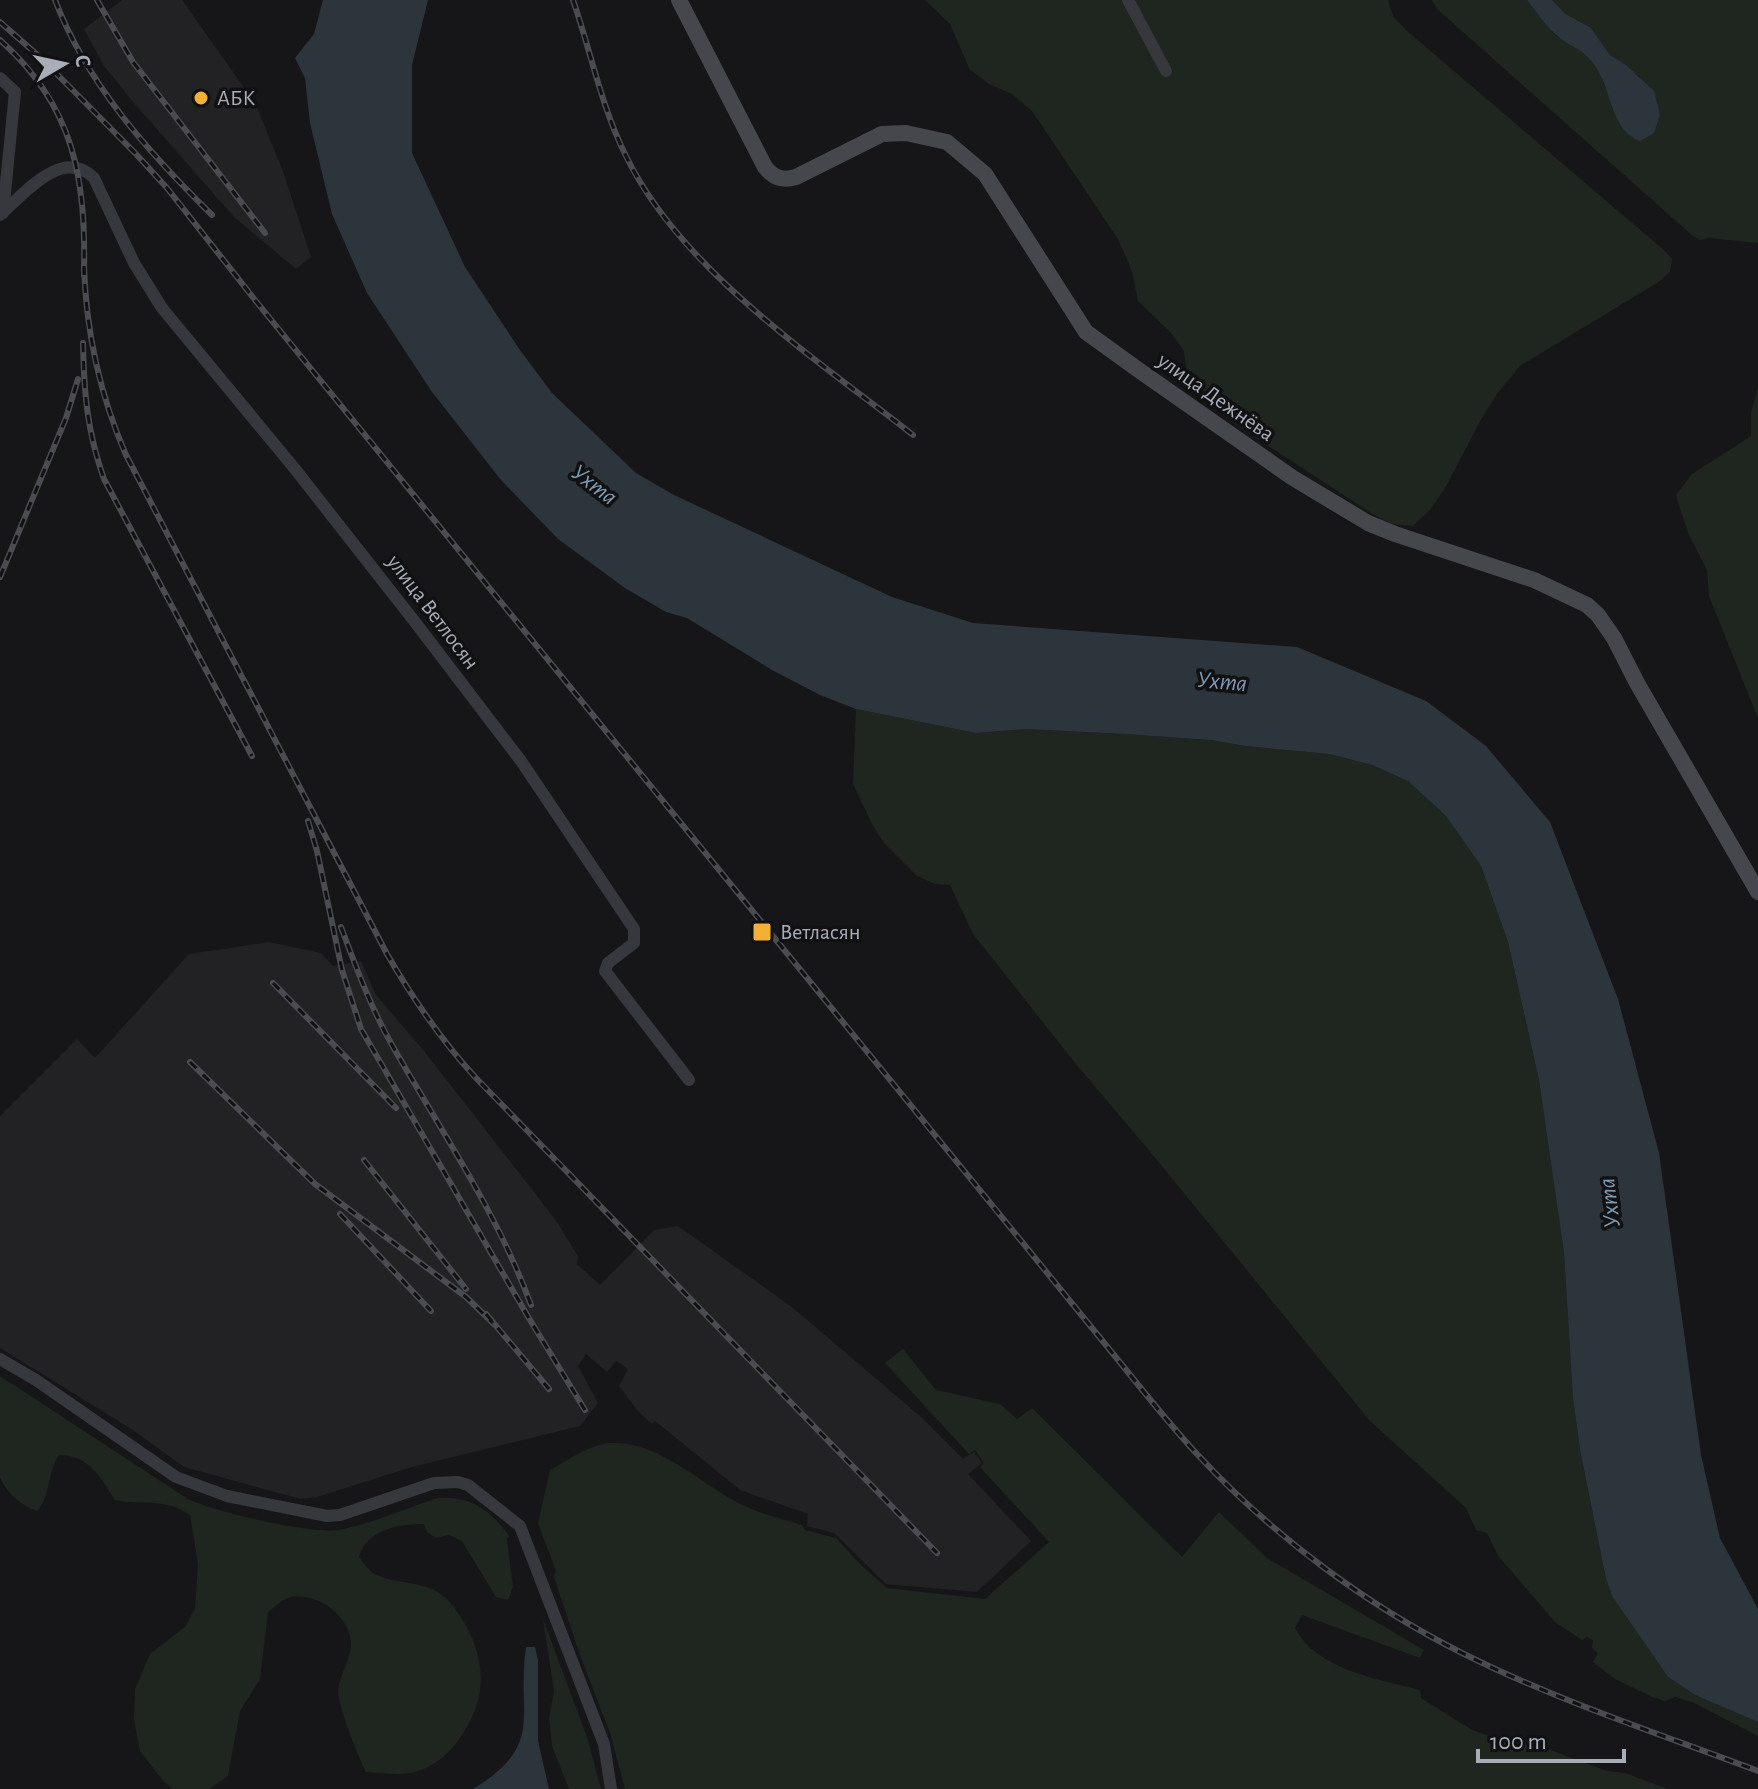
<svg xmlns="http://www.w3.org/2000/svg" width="1758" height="1789" viewBox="0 0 1758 1789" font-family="'Alegreya Sans',sans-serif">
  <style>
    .built { fill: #222225 }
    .green { fill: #1e261f }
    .water { fill: #2c353c }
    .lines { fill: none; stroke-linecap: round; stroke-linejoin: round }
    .street { stroke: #37383d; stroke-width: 12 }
    .secondary { stroke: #45474d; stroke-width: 16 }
    .rail-casing { stroke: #4a4c52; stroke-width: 6 }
    .rail { stroke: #111113; stroke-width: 3; stroke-dasharray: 9; stroke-linecap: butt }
    .poi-dot { fill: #f2b134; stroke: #111113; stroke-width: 3 }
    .labels { text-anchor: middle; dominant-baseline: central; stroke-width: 7; stroke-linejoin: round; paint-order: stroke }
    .poi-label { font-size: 22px; fill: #a8adb8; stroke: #111113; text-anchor: start }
    .street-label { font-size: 22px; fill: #a8adb8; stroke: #111113 }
    .water-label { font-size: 24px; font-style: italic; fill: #7f9bb3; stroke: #111113 }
  </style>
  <rect width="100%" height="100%" fill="#161618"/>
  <!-- built -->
  <g class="built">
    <polygon points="122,0 182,0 255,103 283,171 311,257 296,269 234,217 134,103 104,66 84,29"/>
    <polygon points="269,942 321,953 333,966 361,961 376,995 424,1051 555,1219 578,1256 577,1264 600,1285 654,1230 678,1226 792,1307 921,1417 963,1459 974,1452 982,1463 968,1474 1031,1541 977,1592 886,1584 834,1533 807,1526 808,1514 740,1490 655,1421 652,1424 637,1410 619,1386 628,1369 616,1361 607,1372 586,1354 578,1366 598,1403 580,1426 412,1467 317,1497 301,1499 184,1467 133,1430 0,1348 0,1116 77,1039 95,1058 189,954"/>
  </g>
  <!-- green -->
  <g class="green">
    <polygon points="925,0 1388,0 1393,16 1407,31 1665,251 1672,259 1670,272 1657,283 1520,366 1497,394 1483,416 1444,490 1431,509 1413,526 1393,524 1374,515 1232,422 1206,399 1187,375 1184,351 1171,333 1138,301 1132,271 1118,239 1032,111 1012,94 989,84 970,70 950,24"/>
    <polygon points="1432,0 1527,0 1556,36 1585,52 1599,71 1620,124 1640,77 1610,55 1591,28 1566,14 1552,0 1758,0 1758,243 1709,238 1700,240 1693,236 1437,9"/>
    <polygon points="1758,388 1758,718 1709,596 1707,570 1688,533 1676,495 1692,474 1751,436 1751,413"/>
    <polygon points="856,709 976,733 1026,729 1124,734 1211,740 1245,746 1329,754 1372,765 1408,781 1446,816 1481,866 1508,942 1539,1080 1564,1253 1573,1398 1580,1450 1606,1579 1612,1596 1668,1677 1695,1695 1758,1722 1758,1736 1692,1702 1675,1697 1665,1701 1652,1697 1615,1679 1593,1662 1598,1653 1592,1648 1593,1640 1587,1637 1582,1640 1555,1622 1499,1557 1487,1533 1476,1530 1466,1508 1370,1421 1157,1160 1076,1064 973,934 950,885 935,884 917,876 884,843 872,824 853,784"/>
    <path d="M903 1349 936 1390 1000 1404 1017 1419 1032 1408 1182 1557 1219 1512 1267 1558 1424 1650 1420 1658 1302 1615 1295 1628C1317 1670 1378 1679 1420 1690L1421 1698 1472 1730 1512 1744 1537 1745 1607 1771 1625 1773 1668 1789H625L610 1733 580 1655 554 1577 556 1571 538 1523 550 1470C569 1460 589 1444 612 1443 662 1441 705 1489 749 1508 765 1515 784 1519 802 1525L805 1530 836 1538 861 1565 887 1588 985 1599 1049 1542 980 1467 984 1463 975 1450 969 1454 885 1363Z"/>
    <path d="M0 1376 188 1499C214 1512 310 1534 338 1530 372 1524 406 1508 438 1498 470 1495 492 1511 509 1536L507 1539 513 1587 508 1600 496 1597 462 1541 449 1535 436 1538 427 1532 424 1524C399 1524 367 1529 359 1557 364 1563 369 1572 376 1575 403 1586 433 1579 453 1606 484 1647 492 1691 462 1735 450 1753 436 1766 415 1772 400 1776 381 1773 366 1772 359 1758 337 1705 338 1690 340 1674 351 1660 351 1643 350 1615 314 1590 288 1598 281 1600 274 1608 268 1612L260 1679 240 1711 228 1776 209 1789H173L164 1782 140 1751 134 1720 135 1689 150 1654 186 1626 195 1608 198 1564 190 1515C165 1497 142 1506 115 1500 100 1477 89 1455 59 1455 47 1472 51 1497 37 1511 19 1504 9 1495 0 1478Z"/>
    <polygon points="543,1619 588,1740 601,1789 569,1789 552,1746 549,1718 554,1691"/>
  </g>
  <!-- water -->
  <g class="water">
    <polygon points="323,0 428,0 412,65 412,153 465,267 520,350 552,393 636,473 674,495 892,597 973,623 1297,647 1426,701 1486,746 1550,822 1618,999 1659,1153 1701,1455 1720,1538 1758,1609 1758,1722 1695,1695 1668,1677 1612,1596 1606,1579 1580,1450 1573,1398 1564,1253 1539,1080 1508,942 1481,866 1446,816 1408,781 1372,765 1329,754 1245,746 1211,740 1124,734 1026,729 976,733 856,709 820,695 772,670 687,618 666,612 625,588 558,539 501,480 432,392 367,293 332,214 310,123 305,78 295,58 314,34"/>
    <path d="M1527 0H1552L1566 14 1591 28 1610 55 1626 65 1654 91 1660 114 1654 133 1640 141C1611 130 1612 93 1597 69 1583 46 1571 49 1555 34 1544 24 1536 11 1527 0Z"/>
    <path d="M526 1647H535L538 1660V1741L549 1789H473C546 1744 516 1717 526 1647Z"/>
  </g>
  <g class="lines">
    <!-- street -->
    <g class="street">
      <polyline points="1128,0 1166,71"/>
      <polyline points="0,78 15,92 3,213"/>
      <path d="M0 215C23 195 62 146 94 178L134 263 162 308 295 469 415 622 521 761 634 929V943L608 963 605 971 689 1080"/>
      <polyline points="0,1359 36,1380 176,1477 227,1496 327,1516 340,1515 434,1483 458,1482 468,1485 520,1526 604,1744 611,1789"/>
    </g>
    <!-- secondary -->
    <path class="secondary" d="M679 0 765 167C774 178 782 181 796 177L882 134 906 133 947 142 985 174 1086 332 1140 371 1293 478 1368 523 1395 534 1534 580 1587 605 1598 615 1614 638 1637 683 1758 892"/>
    <defs>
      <g id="rail">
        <path d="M55 0C87 84 149 153 212 215"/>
        <polyline points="97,0 133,62 265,233"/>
        <path d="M573 0C591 52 601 106 626 156 681 270 815 358 913 435"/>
        <path d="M0 22 41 58 136 154 167 188 255 300 1123 1366C1147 1396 1171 1426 1197 1454 1272 1535 1366 1605 1464 1654 1558 1701 1660 1734 1758 1771"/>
        <path d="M0 40C75 107 86 179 84 275"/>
        <path d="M84 266C86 332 100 395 126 455L387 954C413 999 441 1040 476 1078L937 1553"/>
        <path d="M83 343C84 393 87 431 104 479L252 756"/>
        <polyline points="0,577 66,418 78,379"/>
        <polyline points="308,821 317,851 342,970 361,1029 530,1320 585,1410"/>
        <path d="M341 927C356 967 371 1008 392 1045 441 1131 497 1212 531 1305"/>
        <polyline points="273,983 396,1108"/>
        <polyline points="190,1062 315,1184 466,1297 493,1323"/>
        <polyline points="364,1160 466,1289"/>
        <polyline points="340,1214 431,1311"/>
        <polyline points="486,1314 549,1389"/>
      </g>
    </defs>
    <!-- rail casing -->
    <use href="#rail" class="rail-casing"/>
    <!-- rail -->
    <use href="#rail" class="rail"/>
  </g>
  <!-- markers -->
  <g class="poi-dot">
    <circle cx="201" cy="98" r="8"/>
    <rect x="752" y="922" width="20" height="20" rx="4"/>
  </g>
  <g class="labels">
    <!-- poi labels -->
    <g class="poi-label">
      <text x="217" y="98">АБК</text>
      <text x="780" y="932">Ветласян</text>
    </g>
    <!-- street labels -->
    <g class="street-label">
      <text transform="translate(1216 397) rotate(35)">улица Дежнёва</text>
      <text transform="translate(433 612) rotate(53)">улица Ветлосян</text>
    </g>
    <!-- water labels -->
    <g class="water-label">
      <text transform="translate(594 485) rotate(37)">Ухта</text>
      <text transform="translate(1222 682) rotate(5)">Ухта</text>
      <text transform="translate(1610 1203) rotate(-97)">Ухта</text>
    </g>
  </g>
  <!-- north arrow -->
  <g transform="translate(64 64) rotate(81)" stroke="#111113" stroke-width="6" paint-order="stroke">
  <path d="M0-6L14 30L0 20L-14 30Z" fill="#a8adb8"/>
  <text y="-12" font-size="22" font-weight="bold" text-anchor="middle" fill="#a8adb8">С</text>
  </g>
  <!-- scale -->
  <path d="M1478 1749v12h146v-12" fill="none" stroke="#a8adb8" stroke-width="4"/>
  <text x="1490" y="1749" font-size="24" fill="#a8adb8" stroke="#111113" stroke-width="6" paint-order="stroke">100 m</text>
</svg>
